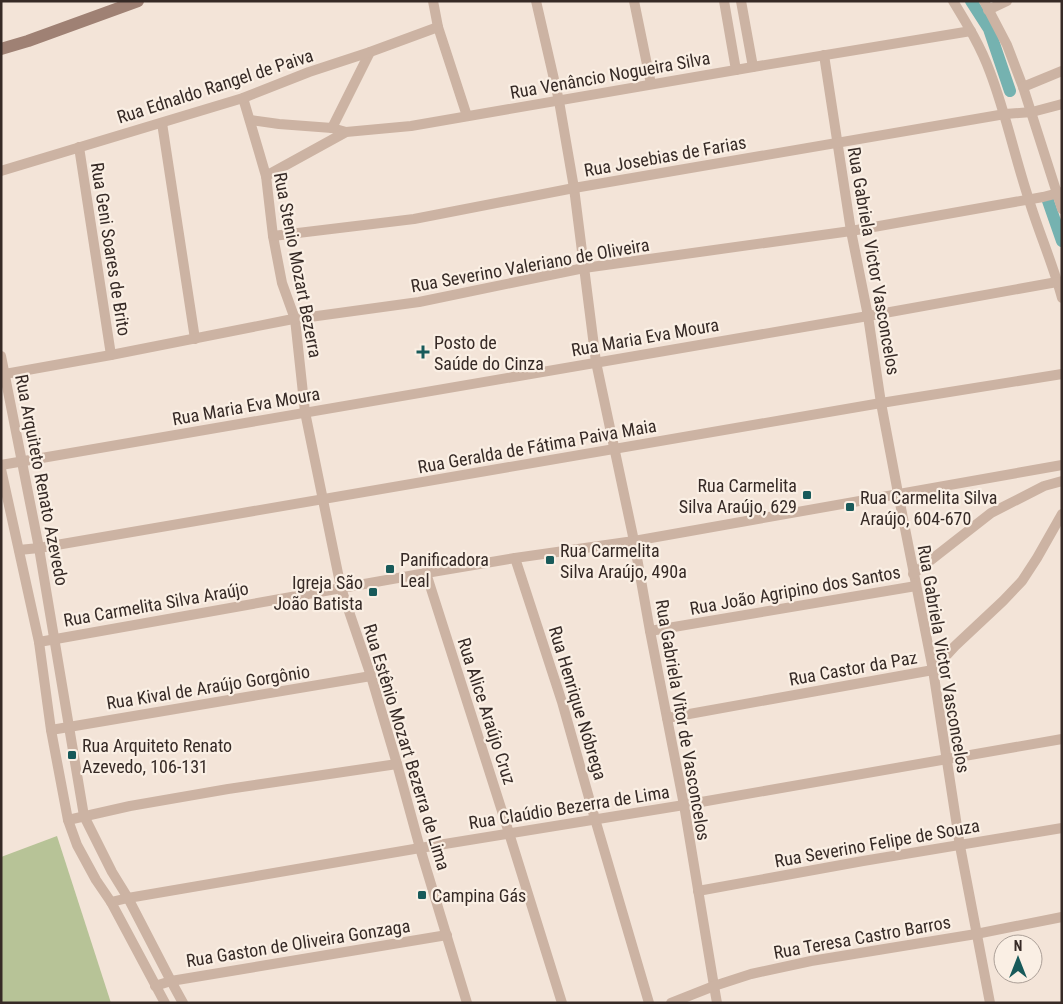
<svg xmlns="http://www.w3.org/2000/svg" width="1063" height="1004" viewBox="0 0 1063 1004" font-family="'Roboto Condensed',sans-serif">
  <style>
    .green { fill: #b7c397 }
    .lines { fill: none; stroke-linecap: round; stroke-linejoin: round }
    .canal { stroke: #75b2b0; stroke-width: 12 }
    .minor { stroke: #ccb3a3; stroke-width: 10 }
    .secondary { stroke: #9f8174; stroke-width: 12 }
    .poi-dot { fill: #185a5a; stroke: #faefe4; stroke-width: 2 }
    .labels { text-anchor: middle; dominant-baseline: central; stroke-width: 4.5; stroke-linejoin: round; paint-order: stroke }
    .street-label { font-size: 18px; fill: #362a26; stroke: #faefe4 }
    .poi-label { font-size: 18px; fill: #362a26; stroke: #faefe4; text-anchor: start }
  </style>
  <rect width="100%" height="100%" fill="#f3e4d8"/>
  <!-- green -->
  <polygon class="green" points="57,836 111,1003 1,1003 1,857"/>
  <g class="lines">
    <!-- canal -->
    <g class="canal">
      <polyline points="971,1 989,29 1010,91"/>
      <polyline points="1047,198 1062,241"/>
    </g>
    <!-- minor -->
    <g class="minor">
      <polyline points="433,1 438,27 467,116"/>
      <polyline points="536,1 559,101 574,188 596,362 634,541 650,631 684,805 714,986 717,1003"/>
      <polyline points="634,1 651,84"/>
      <polyline points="724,1 736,70"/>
      <polyline points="741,1 753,67"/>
      <path d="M953 1C967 24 981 47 990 72 1006 114 1015 158 1029 200 1039 233 1053 264 1062 298"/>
      <polyline points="984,1 1007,45 1023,87 1062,209"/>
      <polyline points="988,10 1007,1"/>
      <polyline points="824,55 851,231 868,316 881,403 898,493 933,670 960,846 990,1003"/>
      <polyline points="1023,87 1062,71"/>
      <polyline points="243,98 259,152 266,176 273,236 282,283 295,319 305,412 341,588 371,676 397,764 420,848 467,1003"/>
      <polyline points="250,120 279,124 332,128 346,132"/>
      <polyline points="162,123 195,339"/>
      <polyline points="332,128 370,52"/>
      <polyline points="79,147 111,355"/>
      <polyline points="1,171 243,98 309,72 370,52 438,27"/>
      <polyline points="266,176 346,132 411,126 753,67 971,31"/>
      <polyline points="273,236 414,219 574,188 1005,114 1032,112 1062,104"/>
      <polyline points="1,356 39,548 84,816 112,872 128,898 171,981 183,1003"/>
      <polyline points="5,374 111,355 288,320 419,302 584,268 851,231 1043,197 1062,192"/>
      <polyline points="1,465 868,316 1057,282"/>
      <polyline points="1,469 39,642 51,730 68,820 77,845 96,880 111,902 165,1003"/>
      <polyline points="19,550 39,548 881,403 1062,374"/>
      <polyline points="515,558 562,702 595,819 649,1003"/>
      <polyline points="426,573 509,833 562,1003"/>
      <polyline points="913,574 991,513 1044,486 1062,481"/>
      <polyline points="650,631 916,586"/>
      <polyline points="39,642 426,573 515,558 634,541 1062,465"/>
      <polyline points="667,718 933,670 955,646 1003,601 1022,581 1037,558 1062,514"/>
      <polyline points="51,730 371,676"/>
      <polyline points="68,820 130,806 228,789 397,764"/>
      <polyline points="698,891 863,861 1062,828"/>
      <polyline points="111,902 128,898 420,848 684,805 1062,739"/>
      <polyline points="155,986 171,981 447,935"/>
      <polyline points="671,1003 714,986 751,974 811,961 976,934 1062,917"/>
    </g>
    <!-- secondary -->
    <polyline class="secondary" points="1,49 28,41 138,1"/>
  </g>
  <!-- markers -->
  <g class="poi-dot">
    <path d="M420.5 344.5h5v5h5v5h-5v5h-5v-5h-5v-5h5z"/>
    <rect x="802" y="490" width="10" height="10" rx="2.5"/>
    <rect x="845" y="502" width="10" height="10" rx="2.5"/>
    <rect x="545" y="555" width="10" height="10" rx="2.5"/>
    <rect x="385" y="564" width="10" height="10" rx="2.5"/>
    <rect x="368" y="587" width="10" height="10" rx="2.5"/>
    <rect x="67" y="750" width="10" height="10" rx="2.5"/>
    <rect x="417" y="890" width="10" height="10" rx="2.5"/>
  </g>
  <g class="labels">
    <!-- street labels -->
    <g class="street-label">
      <text transform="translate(610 75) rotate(-10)">Rua Venâncio Nogueira Silva</text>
      <text transform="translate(215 86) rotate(-18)">Rua Ednaldo Rangel de Paiva</text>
      <text transform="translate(665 156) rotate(-10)">Rua Josebias de Farias</text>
      <text transform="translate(111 249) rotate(81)">Rua Geni Soares de Brito</text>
      <text transform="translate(874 261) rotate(80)">Rua Gabriela Victor Vasconcelos</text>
      <text transform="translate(298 265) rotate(79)">Rua Stenio Mozart Bezerra</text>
      <text transform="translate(530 265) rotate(-10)">Rua Severino Valeriano de Oliveira</text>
      <text transform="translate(645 337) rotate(-10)">Rua Maria Eva Moura</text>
      <text transform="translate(246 406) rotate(-10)">Rua Maria Eva Moura</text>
      <text transform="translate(537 446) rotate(-10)">Rua Geralda de Fátima Paiva Maia</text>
      <text transform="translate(42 480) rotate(79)">Rua Arquiteto Renato Azevedo</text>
      <text transform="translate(795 590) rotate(-10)">Rua João Agripino dos Santos</text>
      <text transform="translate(156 604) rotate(-10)">Rua Carmelita Silva Araújo</text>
      <text transform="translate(944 659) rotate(80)">Rua Gabriela Victor Vasconcelos</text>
      <text transform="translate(853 668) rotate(-10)">Rua Castor da Paz</text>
      <text transform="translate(208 687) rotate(-9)">Rua Kival de Araújo Gorgônio</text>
      <text transform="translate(578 703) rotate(73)">Rua Henrique Nóbrega</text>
      <text transform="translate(487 711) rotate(72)">Rua Alice Araújo Cruz</text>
      <text transform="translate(683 720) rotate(80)">Rua Gabriela Vitor de Vasconcelos</text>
      <text transform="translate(407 747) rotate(73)">Rua Estênio Mozart Bezerra de Lima</text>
      <text transform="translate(569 807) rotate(-9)">Rua Claúdio Bezerra de Lima</text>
      <text transform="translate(877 843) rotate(-10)">Rua Severino Felipe de Souza</text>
      <text transform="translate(862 937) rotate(-10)">Rua Teresa Castro Barros</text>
      <text transform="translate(298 943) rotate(-9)">Rua Gaston de Oliveira Gonzaga</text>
    </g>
    <!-- poi labels -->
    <g class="poi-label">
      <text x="434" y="342">Posto de<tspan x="434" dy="21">Saúde do Cinza</tspan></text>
      <text x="797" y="485" text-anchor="end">Rua Carmelita<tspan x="797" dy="21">Silva Araújo, 629</tspan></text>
      <text x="860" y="497">Rua Carmelita Silva<tspan x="860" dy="21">Araújo, 604-670</tspan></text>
      <text x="560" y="550">Rua Carmelita<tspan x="560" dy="21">Silva Araújo, 490a</tspan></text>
      <text x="400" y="559">Panificadora<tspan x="400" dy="21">Leal</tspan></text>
      <text x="363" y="582" text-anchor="end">Igreja São<tspan x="363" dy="21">João Batista</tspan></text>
      <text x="82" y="745">Rua Arquiteto Renato<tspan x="82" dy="21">Azevedo, 106-131</tspan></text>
      <text x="432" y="895">Campina Gás</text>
    </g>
  </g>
  <!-- border -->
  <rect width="1063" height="1004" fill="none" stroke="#362a26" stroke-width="5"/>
  <!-- north arrow -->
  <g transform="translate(1018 959)"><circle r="24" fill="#faefe4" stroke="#aca098"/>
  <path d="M0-4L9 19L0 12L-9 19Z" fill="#185a5a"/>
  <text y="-8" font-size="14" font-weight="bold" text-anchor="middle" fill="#362a26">N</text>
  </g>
</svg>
